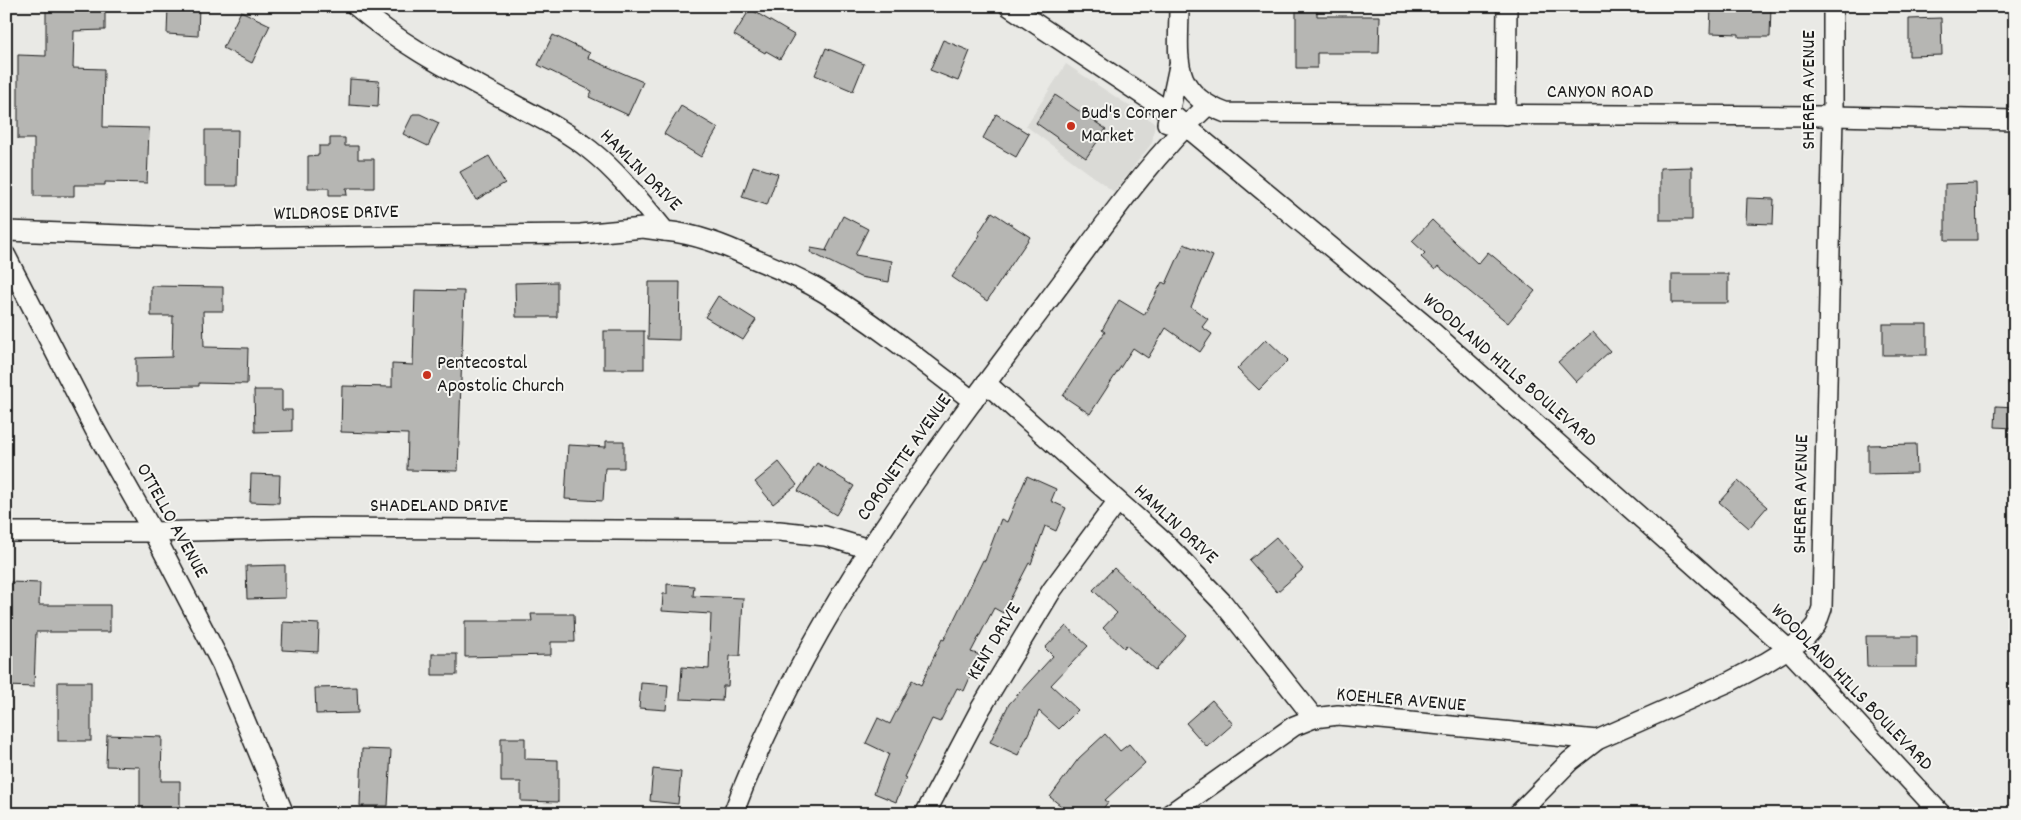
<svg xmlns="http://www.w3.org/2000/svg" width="2021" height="820" viewBox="0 0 2021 820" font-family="Dekko,sans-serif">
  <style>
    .built { fill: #dadad6 }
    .building { fill: #b6b6b3; stroke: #1c1c1c }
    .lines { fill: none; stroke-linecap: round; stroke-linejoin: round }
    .minor-casing { stroke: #1c1c1c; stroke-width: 22 }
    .minor { stroke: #f6f6f2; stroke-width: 19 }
    .poi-dot { fill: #c8321e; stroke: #f6f6f2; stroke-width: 2 }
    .labels { text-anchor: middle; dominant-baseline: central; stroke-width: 4; stroke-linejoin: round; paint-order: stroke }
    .street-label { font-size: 20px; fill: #1c1c1c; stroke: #f6f6f2 }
    .poi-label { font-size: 20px; fill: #1c1c1c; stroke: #f6f6f2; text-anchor: start }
  </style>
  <rect width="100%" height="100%" fill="#e9e9e5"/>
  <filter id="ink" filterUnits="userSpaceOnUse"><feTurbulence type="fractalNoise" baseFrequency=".02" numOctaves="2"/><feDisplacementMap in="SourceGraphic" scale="10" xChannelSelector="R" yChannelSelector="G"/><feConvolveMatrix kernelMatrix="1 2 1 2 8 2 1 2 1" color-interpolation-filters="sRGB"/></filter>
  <g filter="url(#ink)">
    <!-- built -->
    <polygon class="built" points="1066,64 1155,123 1152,143 1114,192 1026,126"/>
    <!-- building -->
    <g class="building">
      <polygon points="46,6 105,6 105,30 74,31 73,68 104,69 103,127 149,128 147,183 105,182 105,185 74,185 74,196 34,196 34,139 18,139 18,55 46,56"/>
      <polygon points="168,6 199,6 198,36 167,34"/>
      <polygon points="1711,6 1771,6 1770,37 1739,37 1739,34 1710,33"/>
      <polygon points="750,9 794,35 780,59 766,51 765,53 734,35"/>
      <polygon points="1296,10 1317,10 1317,16 1380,16 1379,53 1317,53 1317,68 1296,68"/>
      <polygon points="241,11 270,25 252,63 223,48"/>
      <polygon points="1941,18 1942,55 1909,56 1909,19"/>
      <polygon points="553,35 590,53 588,58 643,82 628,115 589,97 592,91 538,65"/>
      <polygon points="943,40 970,51 958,81 930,70"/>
      <polygon points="826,48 864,64 853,91 815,75"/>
      <polygon points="350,79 379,81 378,107 349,105"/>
      <polygon points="1055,95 1106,129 1086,158 1036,123"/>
      <polygon points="681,106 718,128 701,157 664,134"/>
      <polygon points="413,114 420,114 439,123 428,146 403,134"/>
      <polygon points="996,114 1029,134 1016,157 983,138"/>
      <polygon points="205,130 238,130 237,186 205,186"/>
      <polygon points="330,138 345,138 345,146 358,146 358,159 374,159 374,188 346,188 347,195 329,195 329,188 308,188 308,156 319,155 319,146 330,146"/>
      <polygon points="489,156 505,183 476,200 460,172"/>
      <polygon points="753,166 778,174 767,205 742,197"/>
      <polygon points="1692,167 1692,220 1660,220 1660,168"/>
      <polygon points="1976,183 1977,240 1945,240 1945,184"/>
      <polygon points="1747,198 1774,199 1773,224 1746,223"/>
      <polygon points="992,212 1030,237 987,301 952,277 980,235 978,234"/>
      <polygon points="843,216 868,229 855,255 892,261 889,282 860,277 810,252 811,248 828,251 826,250"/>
      <polygon points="1432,220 1478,264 1488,252 1535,291 1508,323 1438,266 1435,270 1421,257 1425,253 1412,241"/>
      <polygon points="1184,244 1213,256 1191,307 1208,319 1202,327 1212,334 1200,352 1166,328 1148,358 1133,348 1090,414 1063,396 1105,332 1102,330 1119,300 1144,315 1162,282 1166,284"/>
      <rect x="1672" y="274" width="56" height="29"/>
      <polygon points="557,282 557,317 516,317 515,283"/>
      <polygon points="649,282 680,282 679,340 648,339"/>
      <polygon points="151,286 223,287 223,311 203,311 204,347 248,348 247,384 199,383 199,386 136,387 136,358 172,357 173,316 151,316"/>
      <polygon points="415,290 464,291 458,471 407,470 408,434 341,432 342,386 392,387 392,364 413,365"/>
      <polygon points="718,296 756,320 743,340 705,317"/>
      <rect x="1883" y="324" width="44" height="31"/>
      <rect x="604" y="331" width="40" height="38"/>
      <polygon points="1593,332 1610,351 1576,382 1558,362"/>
      <polygon points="1266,339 1288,360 1259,390 1237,369"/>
      <polygon points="254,390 282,390 282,410 292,410 292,431 255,432"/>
      <polygon points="1996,406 2015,407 2013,428 1995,427"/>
      <polygon points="606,441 624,441 624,468 605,468 603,501 565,499 568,445 606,447"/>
      <polygon points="1916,444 1917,473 1868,474 1868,445"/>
      <polygon points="779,462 797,485 773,504 755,482"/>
      <polygon points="817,463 854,486 836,515 798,491"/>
      <polygon points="251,474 280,475 279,503 250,502"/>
      <polygon points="1027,476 1056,489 1051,501 1066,508 1056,531 1045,526 1031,564 1029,563 1003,613 994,608 971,652 980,655 964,691 957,688 940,722 932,719 904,777 906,778 896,802 874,793 889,754 866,743 878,718 890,724 912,680 921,685 942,639 944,640 983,560 985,561 1001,519 1007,522"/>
      <polygon points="1738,481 1767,507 1749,528 1719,502"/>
      <polygon points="1276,537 1303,569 1277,592 1249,560"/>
      <polygon points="285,565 285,598 247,599 246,566"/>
      <polygon points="1114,568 1186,635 1155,670 1126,645 1124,648 1103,628 1117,613 1093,590"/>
      <polygon points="10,582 40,583 39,605 110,605 110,632 36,632 34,687 6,686 6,594 9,594"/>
      <polygon points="667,584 694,586 693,596 743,598 740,656 730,656 728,686 723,686 722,701 680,699 682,667 709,669 711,614 662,611 663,594 667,594"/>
      <polygon points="531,614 574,614 575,642 551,642 551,655 465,657 465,621 532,621"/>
      <polygon points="283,622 319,624 318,652 282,650"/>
      <polygon points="1066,626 1088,646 1051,685 1078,710 1059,729 1039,711 1018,755 990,742 1009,704 1053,656 1045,648"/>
      <polygon points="1866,636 1917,636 1917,667 1867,667"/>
      <rect x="432" y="654" width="25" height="21"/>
      <rect x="58" y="682" width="33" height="59"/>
      <polygon points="641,683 668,685 666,710 639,708"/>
      <polygon points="357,687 358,713 316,714 315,688"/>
      <polygon points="1212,700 1233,724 1207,747 1186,723"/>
      <polygon points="1105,734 1120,751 1129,744 1145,763 1105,800 1108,802 1099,814 1071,814 1050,797 1079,758"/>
      <polygon points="107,735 162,737 161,781 180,781 180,810 140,810 140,767 106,766"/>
      <polygon points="501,738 525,738 525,759 558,760 558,802 521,801 521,782 501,782"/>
      <polygon points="362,749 391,750 388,806 360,806"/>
      <polygon points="653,769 681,772 678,804 650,801"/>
    </g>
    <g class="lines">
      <defs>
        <g id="minor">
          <path d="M356 6C401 45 452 71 504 99 533 115 564 129 590 150 619 173 641 202 665 231 696 234 724 245 752 258 777 268 802 279 825 293 877 325 925 364 973 401"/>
          <polyline points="1009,6 1170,113 1427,327 1787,648 1941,814"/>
          <path d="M1179 6C1179 57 1169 92 1226 113L1833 116 2015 120"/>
          <polyline points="1506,115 1507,6"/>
          <polyline points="1167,123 1179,66"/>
          <polyline points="6,231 212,238 581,234 643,228 665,231"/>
          <polyline points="6,256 94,428 153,532 222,665 284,814"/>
          <polyline points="986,383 1166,544 1223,603 1314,718"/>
          <polyline points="6,532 153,532 311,528 779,531 825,536 869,549"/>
          <path d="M733 814C803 625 927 461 1047 302 1098 235 1145 163 1207 106"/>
          <polyline points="925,814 981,708 1052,590 1117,502"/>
          <polyline points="1170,814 1294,726 1314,718 1338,715 1597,740"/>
          <polyline points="1518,814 1570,761 1597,740 1731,681 1765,663 1804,639 1816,625 1822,608 1833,116 1833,6"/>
        </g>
      </defs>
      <!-- minor casing -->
      <use href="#minor" class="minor-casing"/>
      <!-- minor -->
      <use href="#minor" class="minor"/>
    </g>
  </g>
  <!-- markers -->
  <g class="poi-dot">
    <circle cx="1071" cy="126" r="5"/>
    <circle cx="427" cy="375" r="5"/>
  </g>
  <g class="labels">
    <!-- street labels -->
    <g class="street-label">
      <text transform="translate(1810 90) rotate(-90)">SHERER AVENUE</text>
      <text x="1600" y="93">CANYON ROAD</text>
      <text transform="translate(640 171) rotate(45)">HAMLIN DRIVE</text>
      <text transform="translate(336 214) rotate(-1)">WILDROSE DRIVE</text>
      <text transform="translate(1509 371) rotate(41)">WOODLAND HILLS BOULEVARD</text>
      <text transform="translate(905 458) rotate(-55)">CORONETTE AVENUE</text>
      <text transform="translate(1802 494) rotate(-89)">SHERER AVENUE</text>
      <text x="439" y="507">SHADELAND DRIVE</text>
      <text transform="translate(171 521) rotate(61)">OTTELLO AVENUE</text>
      <text transform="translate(1175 525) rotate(43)">HAMLIN DRIVE</text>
      <text transform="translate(995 642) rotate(-59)">KENT DRIVE</text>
      <text transform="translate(1851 688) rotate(46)">WOODLAND HILLS BOULEVARD</text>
      <text transform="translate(1401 701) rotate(5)">KOEHLER AVENUE</text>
    </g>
    <!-- poi labels -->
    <g class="poi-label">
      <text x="1081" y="114">Bud's Corner<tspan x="1081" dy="23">Market</tspan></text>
      <text x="437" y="364">Pentecostal<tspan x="437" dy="23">Apostolic Church</tspan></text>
    </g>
  </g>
  <!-- margin -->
  <rect width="2021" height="820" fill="none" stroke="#f6f6f2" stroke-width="25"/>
  <rect x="12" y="12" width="1996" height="795" fill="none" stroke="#1c1c1c" stroke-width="2" filter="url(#ink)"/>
</svg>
